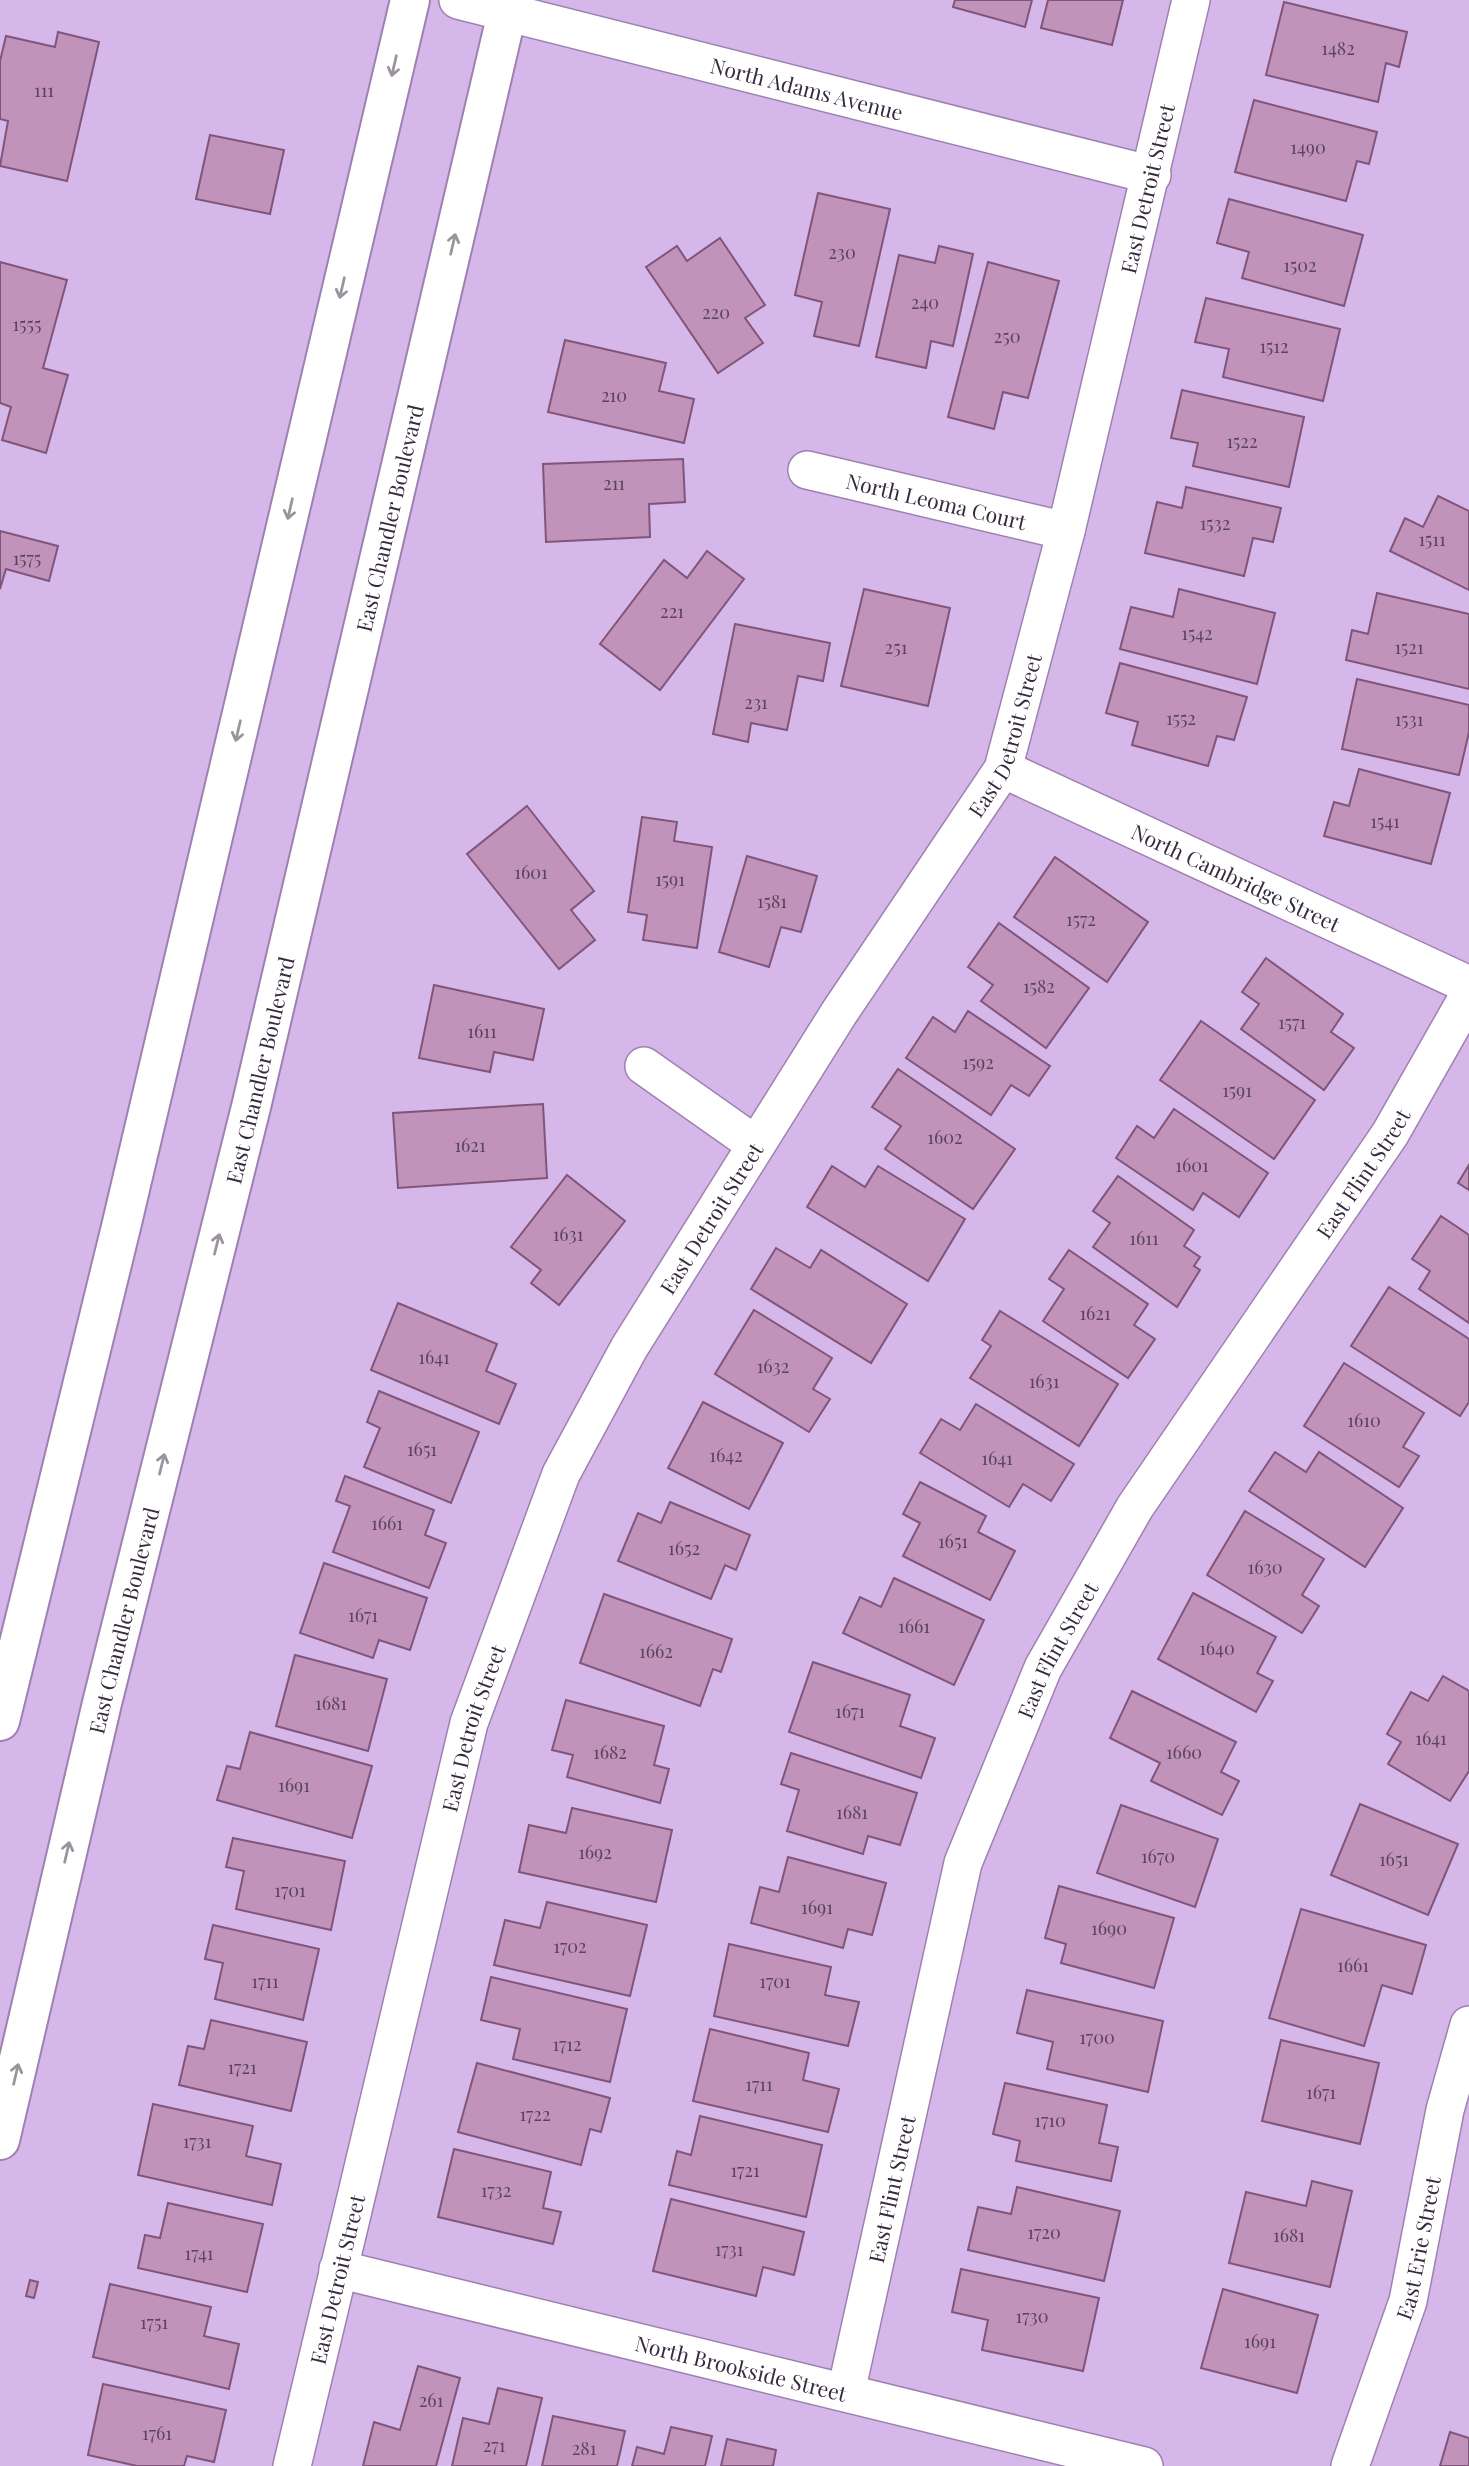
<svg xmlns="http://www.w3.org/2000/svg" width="1469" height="2466" viewBox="0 0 1469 2466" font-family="'Playfair Display',serif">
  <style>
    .building { fill: #c293ba; stroke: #80557a; stroke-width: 2 }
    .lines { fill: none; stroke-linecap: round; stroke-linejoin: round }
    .street-casing { stroke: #9e81b0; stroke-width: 40 }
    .secondary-casing { stroke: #9e81b0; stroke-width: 42 }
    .street { stroke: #fff; stroke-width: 37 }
    .secondary { stroke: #fff; stroke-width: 38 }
    .oneway { stroke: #9b949e }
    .labels { text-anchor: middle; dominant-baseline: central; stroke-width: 5; stroke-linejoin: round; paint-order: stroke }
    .number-label { font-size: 18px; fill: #5a445d }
    .street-label { font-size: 21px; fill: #372a3e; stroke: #eedff9 }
  </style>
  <rect width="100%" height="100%" fill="#d6b7ea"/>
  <!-- building -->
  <g class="building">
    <polygon points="955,0 1032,0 1025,27 953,7"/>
    <polygon points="1048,0 1123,0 1112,45 1041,28"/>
    <polygon points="1284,2 1407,32 1399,67 1386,63 1378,102 1266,75"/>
    <polygon points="58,32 99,42 67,181 0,166 8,121 0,119 0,61 6,36 55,47"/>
    <polygon points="1254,100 1377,132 1369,164 1357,161 1346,201 1235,172"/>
    <polygon points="210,135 284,150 270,214 196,199"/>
    <polygon points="818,193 890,209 859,346 814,336 822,302 795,295"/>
    <polygon points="1229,199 1363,235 1344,306 1242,278 1249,252 1217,243"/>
    <polygon points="720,238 765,305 745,318 763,343 718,373 646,267 677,246 687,261"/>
    <polygon points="939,246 973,254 953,346 931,341 926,368 876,357 899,255 935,263"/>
    <polygon points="0,262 67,280 43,368 68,375 46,453 2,440 11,407 0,403"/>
    <polygon points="988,262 1059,281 1028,398 1003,392 994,429 948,417"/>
    <polygon points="1206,298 1340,329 1323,401 1223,377 1229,349 1195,342"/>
    <polygon points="565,340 666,363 659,391 694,399 684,443 548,412"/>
    <polygon points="1182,390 1304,417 1289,487 1193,466 1198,443 1171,438"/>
    <polygon points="683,459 685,502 649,504 650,537 546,542 543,464"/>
    <polygon points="1186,487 1281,508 1273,542 1253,538 1244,576 1145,553 1157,502 1182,508"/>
    <polygon points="1438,496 1469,511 1469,590 1390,551 1405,518 1423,527"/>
    <polygon points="0,531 58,546 49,581 6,569 0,589"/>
    <polygon points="707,551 744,579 660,690 600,644 664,560 687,578"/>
    <polygon points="864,589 950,608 928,706 841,686"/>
    <polygon points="1179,589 1275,613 1257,684 1120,649 1131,607 1173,617"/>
    <polygon points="1377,593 1469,614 1469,689 1346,660 1352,630 1368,634"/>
    <polygon points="735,624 830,643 823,681 798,676 787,730 751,723 748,742 713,734"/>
    <polygon points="1120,663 1247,697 1234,740 1217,736 1208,766 1132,745 1138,722 1106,713"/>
    <polygon points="1357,679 1469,705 1469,732 1459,775 1342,749"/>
    <polygon points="1359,769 1450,793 1431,864 1324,836 1334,802 1349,806"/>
    <polygon points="527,806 594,891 571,910 595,940 559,969 467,854"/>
    <polygon points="642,817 677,822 674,841 712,847 697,948 643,940 647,915 628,912"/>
    <polygon points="747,856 817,876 801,932 781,927 769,967 719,952"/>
    <polygon points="1055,857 1148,922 1107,982 1014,917"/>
    <polygon points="999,923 1089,988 1046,1048 981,1001 993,985 968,967"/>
    <polygon points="1266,958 1343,1014 1331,1032 1354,1048 1324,1090 1241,1029 1259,1004 1242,992"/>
    <polygon points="434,985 544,1009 533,1060 494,1052 490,1072 419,1058"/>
    <polygon points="968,1011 1050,1066 1029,1096 1011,1085 991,1115 906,1058 933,1017 955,1032"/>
    <polygon points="1201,1021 1315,1100 1274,1159 1160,1080"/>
    <polygon points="898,1069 1015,1149 973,1209 885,1149 901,1126 872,1107"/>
    <polygon points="543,1104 547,1178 398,1188 393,1113"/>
    <polygon points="1174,1109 1268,1173 1239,1217 1203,1193 1193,1210 1116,1158 1137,1126 1154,1138"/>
    <polygon points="1469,1165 1469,1190 1458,1183"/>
    <polygon points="832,1166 865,1187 878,1166 965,1219 928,1281 807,1207"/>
    <polygon points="567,1175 625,1221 559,1305 531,1283 541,1270 511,1247"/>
    <polygon points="1118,1176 1194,1230 1184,1246 1200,1257 1194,1266 1200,1270 1177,1307 1093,1247 1110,1223 1093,1211"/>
    <polygon points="1441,1216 1469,1235 1469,1323 1419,1289 1430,1271 1412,1259"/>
    <polygon points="776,1248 810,1268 821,1250 907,1304 871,1363 751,1289"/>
    <polygon points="1069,1250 1148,1304 1134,1325 1155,1339 1128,1378 1043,1321 1064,1289 1049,1279"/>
    <polygon points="1389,1287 1469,1339 1469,1402 1460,1416 1351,1346"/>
    <polygon points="398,1303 497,1344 486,1371 516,1384 499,1424 371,1370"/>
    <polygon points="754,1310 832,1358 813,1389 830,1399 809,1432 715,1374"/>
    <polygon points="1000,1311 1118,1384 1079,1446 970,1378 991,1346 982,1340"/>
    <polygon points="1344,1363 1424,1413 1403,1447 1419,1456 1399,1487 1304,1426"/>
    <polygon points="379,1391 479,1432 451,1503 364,1467 380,1428 367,1422"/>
    <polygon points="703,1402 783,1443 749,1509 668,1468"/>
    <polygon points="976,1404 1074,1464 1051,1501 1023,1484 1009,1507 920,1453 941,1419 960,1430"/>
    <polygon points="1275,1452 1306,1472 1319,1452 1403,1508 1365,1567 1249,1491"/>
    <polygon points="345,1476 434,1510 425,1535 446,1543 429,1588 333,1552 350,1506 336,1501"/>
    <polygon points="920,1482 986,1516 978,1532 1015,1551 990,1600 903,1556 920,1523 903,1514"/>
    <polygon points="670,1502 750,1535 736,1570 725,1565 711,1599 618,1561 638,1513 661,1523"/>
    <polygon points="1245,1511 1324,1559 1302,1595 1319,1606 1302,1633 1207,1575"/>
    <polygon points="324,1563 427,1598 410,1650 379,1640 373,1658 300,1633"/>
    <polygon points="894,1578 984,1620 954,1685 843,1633 860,1597 881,1607"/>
    <polygon points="1193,1593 1276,1637 1257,1673 1273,1681 1256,1712 1158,1659"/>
    <polygon points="604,1594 732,1639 721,1672 713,1669 700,1706 580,1663"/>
    <polygon points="295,1655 387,1679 368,1751 276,1726"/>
    <polygon points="813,1662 910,1695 900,1726 935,1738 921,1778 789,1732"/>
    <polygon points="1443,1676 1469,1691 1469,1771 1450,1801 1388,1764 1401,1742 1387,1734 1411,1692 1428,1701"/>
    <polygon points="1132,1691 1236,1742 1221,1772 1239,1781 1222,1815 1151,1781 1160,1763 1110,1738"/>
    <polygon points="566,1700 664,1726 654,1765 669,1769 660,1803 567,1777 573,1755 552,1750"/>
    <polygon points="250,1732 372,1766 352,1838 217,1800 227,1766 240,1769"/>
    <polygon points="791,1753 917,1793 900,1845 868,1836 863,1854 787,1831 799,1790 781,1784"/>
    <polygon points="1360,1804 1458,1844 1428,1915 1331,1875"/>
    <polygon points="1121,1805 1218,1839 1195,1907 1097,1873"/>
    <polygon points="572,1808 672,1830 656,1902 519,1872 529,1825 566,1833"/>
    <polygon points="233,1838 345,1861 331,1930 236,1909 244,1871 226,1867"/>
    <polygon points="788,1857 886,1883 872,1935 848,1929 843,1948 751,1923 760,1887 779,1892"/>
    <polygon points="1059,1886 1174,1918 1154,1988 1061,1963 1066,1944 1045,1938"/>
    <polygon points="547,1902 647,1925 630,1996 494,1965 505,1920 540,1928"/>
    <polygon points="1301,1909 1426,1945 1412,1994 1382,1985 1364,2046 1269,2018"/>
    <polygon points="213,1925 319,1949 303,2020 215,1999 223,1963 205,1959"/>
    <polygon points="729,1944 831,1967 825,1995 859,2002 848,2046 714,2016"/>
    <polygon points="491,1977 627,2009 610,2082 513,2059 520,2029 481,2020"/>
    <polygon points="1027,1990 1163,2021 1148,2092 1047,2069 1053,2042 1017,2033"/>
    <polygon points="211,2020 307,2042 291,2111 179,2085 188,2046 204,2049"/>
    <polygon points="710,2029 809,2053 803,2080 839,2089 828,2132 693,2101"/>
    <polygon points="1281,2040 1379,2063 1360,2144 1262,2121"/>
    <polygon points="477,2063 610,2098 601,2132 590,2129 581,2165 458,2132"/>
    <polygon points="1005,2083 1107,2105 1099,2143 1118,2147 1111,2181 1016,2161 1020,2141 993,2134"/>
    <polygon points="153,2104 253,2126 246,2156 281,2164 272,2205 138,2175"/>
    <polygon points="700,2116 822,2145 806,2217 669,2185 677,2151 691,2155"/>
    <polygon points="454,2149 551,2172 543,2208 561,2212 553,2244 438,2217"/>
    <polygon points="1312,2181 1352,2191 1330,2287 1229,2263 1246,2192 1306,2206"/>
    <polygon points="1017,2187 1120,2211 1104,2281 968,2250 978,2207 1011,2214"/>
    <polygon points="671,2199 804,2232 794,2275 763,2267 756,2296 653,2271"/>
    <polygon points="168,2203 263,2224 247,2292 138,2268 145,2235 160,2238"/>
    <polygon points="961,2269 1099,2298 1083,2371 982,2350 988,2320 952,2312"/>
    <polygon points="30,2280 38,2282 34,2298 26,2296"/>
    <polygon points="110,2284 211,2307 204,2336 239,2344 229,2389 93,2357"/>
    <polygon points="1223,2289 1318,2315 1297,2393 1201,2368"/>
    <polygon points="418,2366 460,2378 436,2466 363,2466 374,2422 400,2430"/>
    <polygon points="103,2384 226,2410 214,2462 187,2456 184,2466 137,2466 88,2455"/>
    <polygon points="498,2388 542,2398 526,2466 452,2466 463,2418 489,2424"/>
    <polygon points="553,2416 625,2431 617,2466 542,2466"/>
    <polygon points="671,2427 712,2436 705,2466 632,2466 637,2447 664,2454"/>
    <polygon points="1450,2432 1469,2438 1469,2466 1440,2466"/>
    <polygon points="727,2439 776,2450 773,2466 721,2466"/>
  </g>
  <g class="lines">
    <defs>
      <g id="street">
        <path id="s1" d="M458 0 1152 175"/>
        <path id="s2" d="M807 470 1066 531"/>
        <path id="s3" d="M1003 769 1469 985"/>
        <polyline points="644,1066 756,1145"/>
        <path id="s4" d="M338 2269 1144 2466"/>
        <path id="s5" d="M846 2392 963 1863 1043 1668 1135 1507 1390 1134 1469 995"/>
        <path id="s6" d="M292 2466 469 1723 561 1474 629 1348 839 1013 1003 769 1066 531 1191 0"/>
        <path id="s7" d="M1350 2466 1408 2301 1445 2110 1469 2025"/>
      </g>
      <g id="secondary">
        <polyline points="0,1721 121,1227 410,0"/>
        <path id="s8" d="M0 2140 102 1703 251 1107 510 0"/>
      </g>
    </defs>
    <!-- street casing -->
    <use href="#street" class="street-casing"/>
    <!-- secondary casing -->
    <use href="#secondary" class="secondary-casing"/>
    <!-- street -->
    <use href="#street" class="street"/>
    <!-- secondary -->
    <use href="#secondary" class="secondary"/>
  </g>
  <!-- one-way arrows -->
  <defs><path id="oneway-shaft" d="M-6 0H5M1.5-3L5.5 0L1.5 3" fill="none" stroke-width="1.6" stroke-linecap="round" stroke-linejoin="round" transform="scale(1.75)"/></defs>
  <g class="oneway">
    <use href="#oneway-shaft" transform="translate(394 66) rotate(103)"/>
    <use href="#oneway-shaft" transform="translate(453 244) rotate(-77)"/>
    <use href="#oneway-shaft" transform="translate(342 288) rotate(103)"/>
    <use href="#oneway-shaft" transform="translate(290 509) rotate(103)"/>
    <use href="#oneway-shaft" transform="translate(238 731) rotate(103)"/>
    <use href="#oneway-shaft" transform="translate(217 1244) rotate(-76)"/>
    <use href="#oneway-shaft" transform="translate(162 1464) rotate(-76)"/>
    <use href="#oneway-shaft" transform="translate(67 1852) rotate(-77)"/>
    <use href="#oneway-shaft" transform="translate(16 2074) rotate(-77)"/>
  </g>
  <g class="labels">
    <!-- number labels -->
    <g class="number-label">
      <text x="1338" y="48">1482</text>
      <text x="44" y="90">111</text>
      <text x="1308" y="147">1490</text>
      <text x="842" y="252">230</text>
      <text x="1300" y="265">1502</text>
      <text x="925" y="302">240</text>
      <text x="716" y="312">220</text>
      <text x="27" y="324">1555</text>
      <text x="1007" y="336">250</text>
      <text x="1274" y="346">1512</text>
      <text x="614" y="395">210</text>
      <text x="1242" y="441">1522</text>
      <text x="614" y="483">211</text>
      <text x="1215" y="523">1532</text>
      <text x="1432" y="539">1511</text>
      <text x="27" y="558">1575</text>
      <text x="672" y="611">221</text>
      <text x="1197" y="633">1542</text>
      <text x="896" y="647">251</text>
      <text x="1409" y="647">1521</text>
      <text x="756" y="702">231</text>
      <text x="1181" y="718">1552</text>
      <text x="1409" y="719">1531</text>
      <text x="1385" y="821">1541</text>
      <text x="531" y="872">1601</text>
      <text x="670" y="879">1591</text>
      <text x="772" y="901">1581</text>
      <text x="1081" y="919">1572</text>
      <text x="1039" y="986">1582</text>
      <text x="1292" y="1022">1571</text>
      <text x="482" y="1031">1611</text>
      <text x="978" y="1062">1592</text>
      <text x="1237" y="1090">1591</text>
      <text x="945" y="1137">1602</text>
      <text x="470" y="1145">1621</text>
      <text x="1192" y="1165">1601</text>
      <text x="568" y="1234">1631</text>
      <text x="1144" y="1238">1611</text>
      <text x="1095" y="1313">1621</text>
      <text x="434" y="1357">1641</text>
      <text x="773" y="1366">1632</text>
      <text x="1044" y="1381">1631</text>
      <text x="1364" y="1420">1610</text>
      <text x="422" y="1449">1651</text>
      <text x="726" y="1455">1642</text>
      <text x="997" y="1458">1641</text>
      <text x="387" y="1523">1661</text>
      <text x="953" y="1541">1651</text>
      <text x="684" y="1548">1652</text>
      <text x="1265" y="1567">1630</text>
      <text x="363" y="1615">1671</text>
      <text x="914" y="1626">1661</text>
      <text x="1217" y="1648">1640</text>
      <text x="656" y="1651">1662</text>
      <text x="331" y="1703">1681</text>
      <text x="850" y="1711">1671</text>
      <text x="1431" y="1738">1641</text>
      <text x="610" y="1752">1682</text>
      <text x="1184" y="1752">1660</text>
      <text x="294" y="1785">1691</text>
      <text x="852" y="1812">1681</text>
      <text x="595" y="1852">1692</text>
      <text x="1158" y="1856">1670</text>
      <text x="1394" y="1859">1651</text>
      <text x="290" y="1890">1701</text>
      <text x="817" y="1907">1691</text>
      <text x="1109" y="1928">1690</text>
      <text x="570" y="1946">1702</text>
      <text x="1353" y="1965">1661</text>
      <text x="265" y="1981">1711</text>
      <text x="775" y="1981">1701</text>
      <text x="1097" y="2037">1700</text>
      <text x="567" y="2044">1712</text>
      <text x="242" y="2067">1721</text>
      <text x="759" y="2084">1711</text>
      <text x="1321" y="2092">1671</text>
      <text x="535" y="2114">1722</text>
      <text x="1050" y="2120">1710</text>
      <text x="197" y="2141">1731</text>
      <text x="745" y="2170">1721</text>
      <text x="496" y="2190">1732</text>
      <text x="1044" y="2232">1720</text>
      <text x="1289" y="2235">1681</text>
      <text x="729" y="2249">1731</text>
      <text x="199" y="2253">1741</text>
      <text x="1032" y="2316">1730</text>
      <text x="154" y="2322">1751</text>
      <text x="1260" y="2341">1691</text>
      <text x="431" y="2400">261</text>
      <text x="157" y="2433">1761</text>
      <text x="494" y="2445">271</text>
      <text x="584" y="2448">281</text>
    </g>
    <!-- street labels -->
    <g class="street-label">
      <text stroke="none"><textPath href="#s1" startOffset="360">North Adams Avenue</textPath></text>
      <text stroke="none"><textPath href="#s6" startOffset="2460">East Detroit Street</textPath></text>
      <text stroke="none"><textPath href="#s2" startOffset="133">North Leoma Court</textPath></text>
      <text stroke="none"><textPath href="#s8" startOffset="1668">East Chandler Boulevard</textPath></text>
      <text stroke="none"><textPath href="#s6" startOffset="1894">East Detroit Street</textPath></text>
      <text stroke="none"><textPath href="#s3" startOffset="257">North Cambridge Street</textPath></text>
      <text stroke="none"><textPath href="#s8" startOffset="1101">East Chandler Boulevard</textPath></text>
      <text stroke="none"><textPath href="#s5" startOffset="1342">East Flint Street</textPath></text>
      <text stroke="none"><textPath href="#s6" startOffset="1326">East Detroit Street</textPath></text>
      <text stroke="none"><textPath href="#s8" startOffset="534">East Chandler Boulevard</textPath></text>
      <text stroke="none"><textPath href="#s5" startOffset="775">East Flint Street</textPath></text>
      <text stroke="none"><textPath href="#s6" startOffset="760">East Detroit Street</textPath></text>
      <text stroke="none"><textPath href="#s5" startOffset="208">East Flint Street</textPath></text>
      <text stroke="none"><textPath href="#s7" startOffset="229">East Erie Street</textPath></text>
      <text stroke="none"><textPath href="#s6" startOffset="192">East Detroit Street</textPath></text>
      <text stroke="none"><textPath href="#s4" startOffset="415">North Brookside Street</textPath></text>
    </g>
  </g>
</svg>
